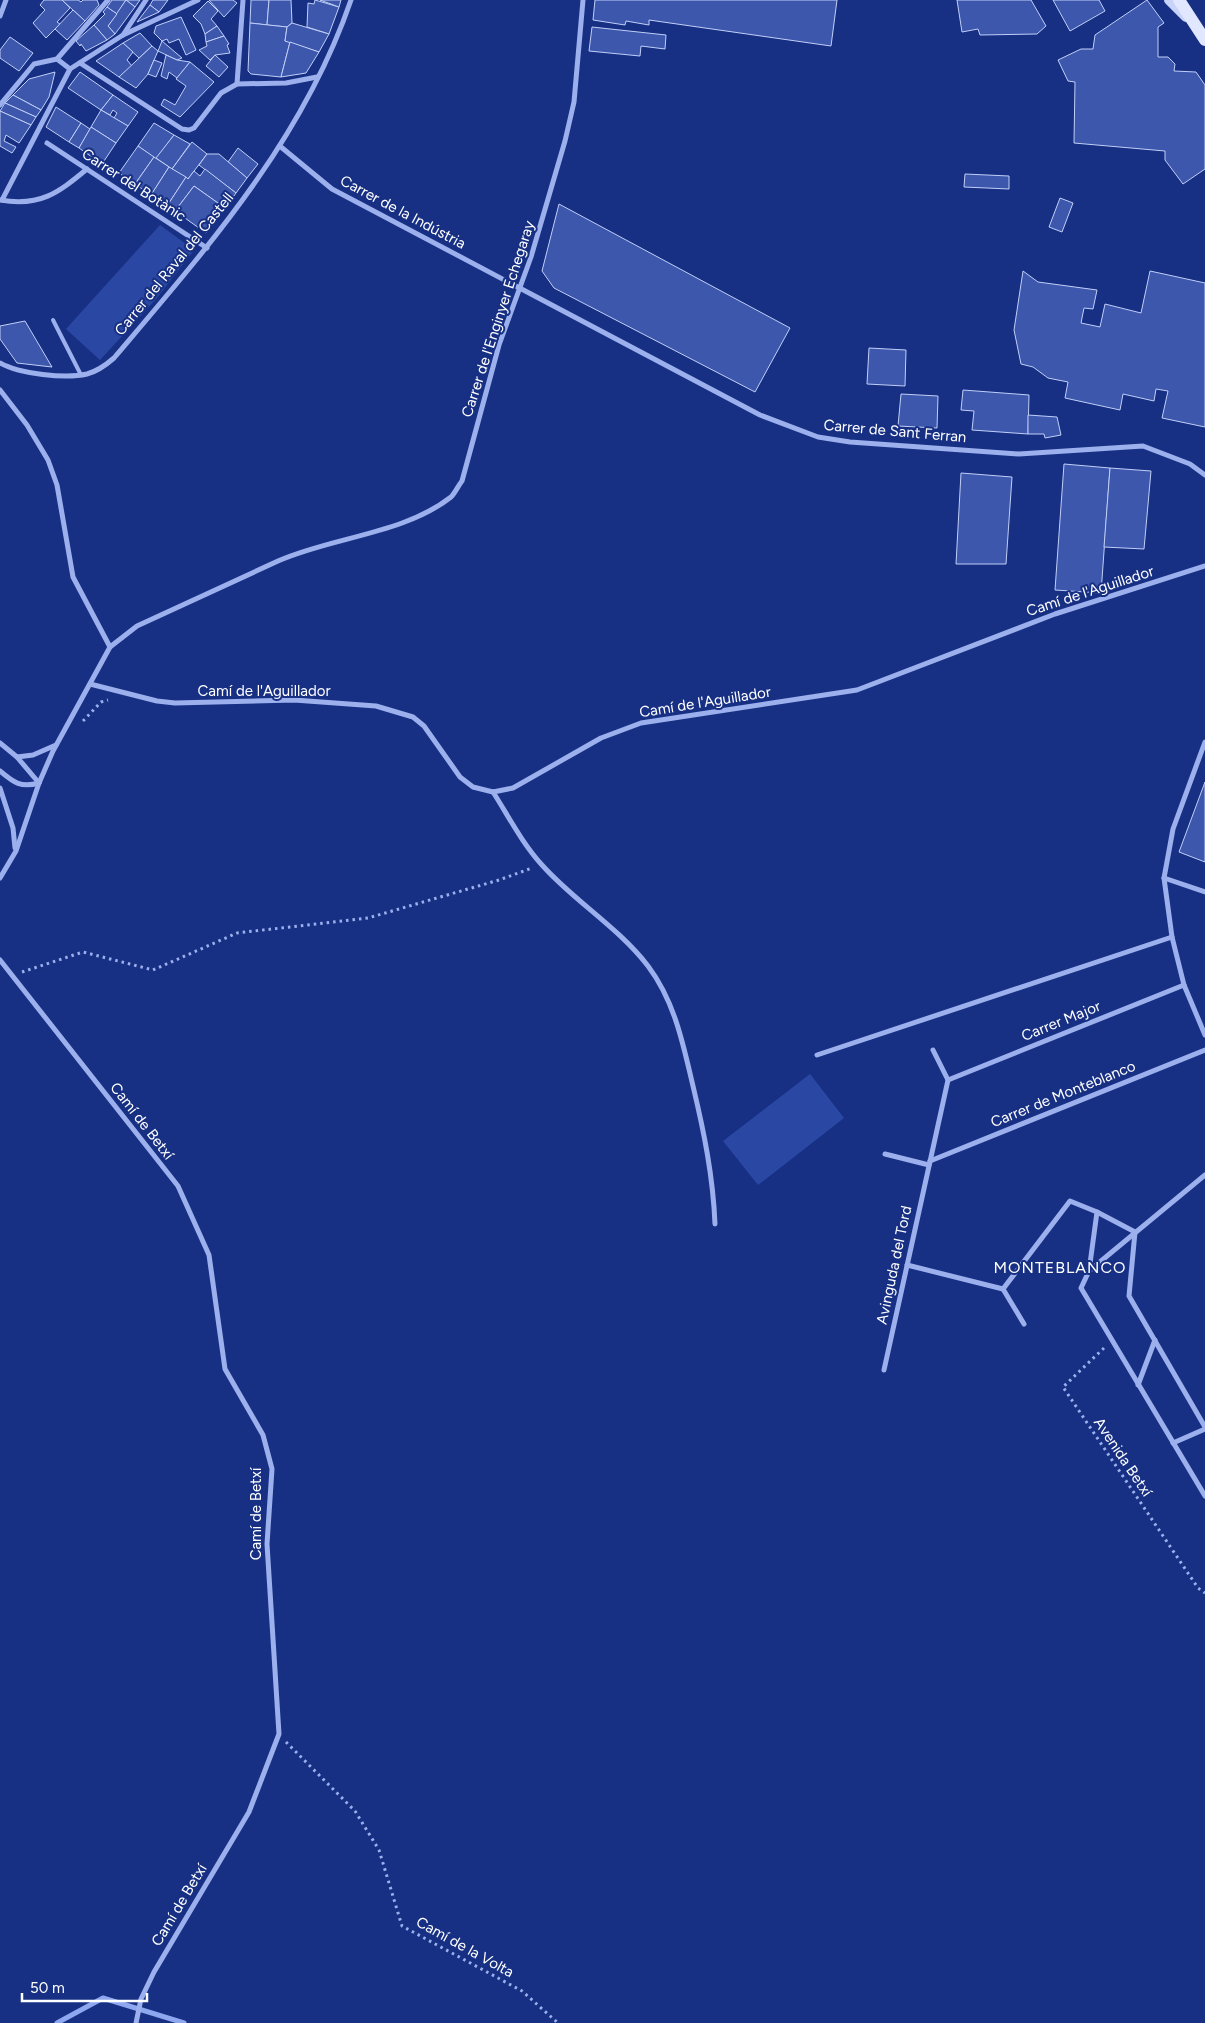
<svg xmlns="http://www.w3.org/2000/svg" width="1205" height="2023" viewBox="0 0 1205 2023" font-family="Figtree,sans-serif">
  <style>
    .green { fill: #2a48a3 }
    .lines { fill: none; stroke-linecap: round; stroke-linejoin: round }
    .stream { stroke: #8ea7ef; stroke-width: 5 }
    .building { fill: #3c57ac; stroke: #c1cff9 }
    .path { stroke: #9cb0ed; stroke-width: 3; stroke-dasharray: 2.5 4; stroke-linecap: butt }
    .lane { stroke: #9cb0ed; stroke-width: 4 }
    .street { stroke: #9cb0ed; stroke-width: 5 }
    .secondary { stroke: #c8d3f9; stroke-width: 10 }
    .primary { stroke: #e1e7ff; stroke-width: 12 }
    .labels { text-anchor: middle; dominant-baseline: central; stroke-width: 4; stroke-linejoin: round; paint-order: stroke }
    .street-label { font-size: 15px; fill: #fff; stroke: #173084 }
    .neighbourhood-label { font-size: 16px; letter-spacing: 1px; fill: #fff; stroke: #173084 }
  </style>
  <rect width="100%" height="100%" fill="#173084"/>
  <!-- green -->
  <g class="green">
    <polygon points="160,225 194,250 156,299 100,360 66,329"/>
    <polygon points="810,1074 844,1118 758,1185 723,1141"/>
  </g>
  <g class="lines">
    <!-- stream -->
    <polyline class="stream" points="57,2023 103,1998 184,2023"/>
  </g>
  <!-- building -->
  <g class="building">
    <polygon points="44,0 62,0 70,8 57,22 60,24 46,38 33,23 45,10 40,5"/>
    <polygon points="62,0 78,0 81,2 83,0 97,0 99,5 85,21"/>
    <polygon points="112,0 126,0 117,14 107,7"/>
    <polygon points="126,0 140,0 135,7"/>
    <polygon points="126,0 135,7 115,34 108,26"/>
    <polygon points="153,0 168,0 159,12 150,5"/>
    <polygon points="209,0 233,0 237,3 224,17"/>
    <polygon points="251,0 269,0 267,25 250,23"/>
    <polygon points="269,0 291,0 292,23 287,27 267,25"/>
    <polygon points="315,0 339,7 329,34 307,27 308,3 314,4"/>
    <polygon points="320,0 341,0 339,7"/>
    <polygon points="595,0 837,0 831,46 649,20 649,25 626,21 625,25 593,20"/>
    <polygon points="957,0 1031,0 1046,26 1037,34 980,35 978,29 962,32"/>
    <polygon points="1053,0 1099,0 1105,11 1070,31"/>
    <polygon points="1147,0 1164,23 1158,27 1158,57 1168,57 1175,64 1174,71 1196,72 1205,85 1205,169 1183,184 1165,160 1165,151 1074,143 1075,82 1068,81 1058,60 1081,49 1093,49 1095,35"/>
    <polygon points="208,1 218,11 211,19 217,26 205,34 201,24 193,16"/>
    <polygon points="150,5 159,12 137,22"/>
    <polygon points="107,7 117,14 108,26 115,34 107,40 94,25 105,14 103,12"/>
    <polygon points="73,10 85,21 67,40 55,29"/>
    <polygon points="181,17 196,50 186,55 179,39 169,43 167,39 162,41 154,33 156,26"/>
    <polygon points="250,23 287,27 285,41 290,42 281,77 251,74 248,71"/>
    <polygon points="292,23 329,34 319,52 285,41 287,27"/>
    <polygon points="94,25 107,40 86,51 81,44 80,46 76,41"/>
    <polygon points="217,26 224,36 206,42 205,34"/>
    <polygon points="592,27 666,35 665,49 641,46 640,56 589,51"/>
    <polygon points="140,33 152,46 139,58 123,43"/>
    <polygon points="224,36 229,44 227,45 230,53 215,55 210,60 199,50 207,46 206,42"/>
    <polygon points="10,37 33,53 19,71 0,58 0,50"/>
    <polygon points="162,41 182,58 177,60 158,51"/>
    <polygon points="290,42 319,52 306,73 281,77"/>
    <polygon points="123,43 133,52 127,60 132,66 119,77 96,61"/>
    <polygon points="152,46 158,51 148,74 136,88 119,77"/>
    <polygon points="166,55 177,60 190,62 177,78 169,72 167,79 161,76"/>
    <polygon points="215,55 228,67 219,77 206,66"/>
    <polygon points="154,60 162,63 156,77 148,74"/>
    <polygon points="190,62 214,82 180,117 161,105 164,99 175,105 186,86 176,79"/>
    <polygon points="55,72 49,97 41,110 13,95 29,79"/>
    <polygon points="80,72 113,95 101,110 68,88"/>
    <polygon points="13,95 41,110 36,117 5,103"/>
    <polygon points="113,95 138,112 128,126 114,118 117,113 113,110 110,115 101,110"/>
    <polygon points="5,103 36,117 31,125 0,111"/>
    <polygon points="56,107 81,123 69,142 46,127"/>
    <polygon points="101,110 128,126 116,143 91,127"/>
    <polygon points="0,111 31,125 19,143 6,135 4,141 16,147 12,153 0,146"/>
    <polygon points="81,123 90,129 79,148 69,142"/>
    <polygon points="154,123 174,135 156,159 138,146"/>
    <polygon points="91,127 116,143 102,164 79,148"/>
    <polygon points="174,135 190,144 172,169 156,158"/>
    <polygon points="192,142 207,154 188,179 172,169"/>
    <polygon points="138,146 154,157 135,184 119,173"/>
    <polygon points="238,148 258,164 247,178 228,162"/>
    <polygon points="207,154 219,154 247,178 236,193 199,165"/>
    <polygon points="154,157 169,167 151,195 135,184"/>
    <polygon points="169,167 186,177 167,206 151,195"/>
    <polygon points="205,169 236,193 225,208 194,186 175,211 167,206 186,177 188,179 194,171 200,176"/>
    <polygon points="965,174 1009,176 1009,189 964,187"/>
    <polygon points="194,186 225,208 206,233 175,211"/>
    <polygon points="1060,198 1073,203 1062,232 1049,227"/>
    <polygon points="559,204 790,328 755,392 554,288 542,271"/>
    <polygon points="1023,271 1038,282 1097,290 1093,309 1084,308 1081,323 1100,327 1105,304 1141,313 1150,271 1205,283 1205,427 1162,418 1168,391 1156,389 1154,401 1123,394 1120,410 1065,398 1068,382 1048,378 1033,367 1021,364 1014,330"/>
    <polygon points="25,321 52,367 17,363 0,339 0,326"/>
    <polygon points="869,348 906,350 905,386 867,384"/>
    <polygon points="963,390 1029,395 1028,434 972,430 974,411 961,410"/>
    <polygon points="901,394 938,396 937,428 898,426"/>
    <polygon points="1028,415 1057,417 1061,435 1045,438 1044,434 1028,434"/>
    <polygon points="1064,464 1110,468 1101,593 1055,590"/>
    <polygon points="1110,468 1151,471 1144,549 1104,547"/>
    <polygon points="961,473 1012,477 1006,564 956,564"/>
    <polygon points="1205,782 1205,862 1179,852"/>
  </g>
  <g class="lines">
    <!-- path -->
    <g class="path">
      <polyline points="83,721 101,702 108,700"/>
      <polyline points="22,972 83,952 153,970 237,933 368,918 499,880 532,868"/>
      <polyline points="1104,1348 1063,1387 1198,1588 1205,1593"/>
      <polyline points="286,1742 355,1811 379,1850 402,1926 522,1991 558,2023"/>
    </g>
    <!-- lane -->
    <polyline class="lane" points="53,320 81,375"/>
    <!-- street -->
    <g class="street">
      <polyline points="0,16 6,0"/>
      <polyline points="123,35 146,0"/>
      <polyline points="57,59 70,69"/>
      <polyline points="80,63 182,129 189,130 194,128 221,93 237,84 286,83 317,77"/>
      <polyline points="237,84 243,0"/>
      <polyline points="0,105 34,64 57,59 108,0"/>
      <polyline points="47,143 207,248"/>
      <polyline points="281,147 332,189 760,415 818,437 850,442 1019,454 1143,446 1190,464 1205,475"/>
      <path d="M0 200C40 207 58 193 87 169"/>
      <polyline points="2,200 70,69 123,35 198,0"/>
      <path d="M0 363C19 374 66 379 87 374 98 371 106 365 114 358 208 247 303 140 351 0"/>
      <polyline points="0,390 27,425 48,460 57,485 73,577 110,647"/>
      <polyline points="90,684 157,701 175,703 294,700 376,706 413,717 424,726 460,777 473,787 493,792 513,788 601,738 641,723 857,690 1055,614 1205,566"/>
      <polyline points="1205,742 1173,829 1164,878 1172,937 1184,985 1205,1035"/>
      <polyline points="0,743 17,757 33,755 56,745"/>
      <polyline points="17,757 39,783"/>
      <path d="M0 771C14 783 21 788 39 783"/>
      <polyline points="0,788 13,828 15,848"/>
      <path d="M493 792C509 817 522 843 542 865 574 901 618 927 648 966 675 1002 683 1044 693 1086 704 1132 713 1176 715 1224"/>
      <path d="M0 878 16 851 39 783 53 751 110 647 137 626 278 561C332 537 404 534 451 497 455 493 458 486 462 481L499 345 531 257 565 141 574 102 583 0"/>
      <polyline points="1164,878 1205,892"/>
      <polyline points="0,960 178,1186 209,1255 225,1369 263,1435 272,1469 267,1544 279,1734 249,1812 154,1972 141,1999 136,2023"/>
      <polyline points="817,1055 1172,937"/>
      <polyline points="948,1080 1184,985"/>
      <polyline points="885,1154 929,1165"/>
      <polyline points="930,1161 1205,1050"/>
      <polyline points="1135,1232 1097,1212 1089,1271 1205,1175"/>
      <polyline points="1135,1232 1129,1296 1205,1427"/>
      <polyline points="907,1265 1003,1289 1070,1201 1097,1212"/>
      <polyline points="1089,1271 1081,1288 1205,1496"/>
      <polyline points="1003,1289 1024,1324"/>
      <polyline points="884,1370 948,1080 933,1050"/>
      <polyline points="1138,1385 1155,1340"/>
      <polyline points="1173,1443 1205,1429"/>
    </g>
    <!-- secondary -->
    <polyline class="secondary" points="1169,0 1186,17"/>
    <!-- primary -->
    <polyline class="primary" points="1179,0 1205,40"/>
  </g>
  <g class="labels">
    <!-- street labels -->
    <g class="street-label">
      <text transform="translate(134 185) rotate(33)">Carrer del Botànic</text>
      <text transform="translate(403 212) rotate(28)">Carrer de la Indústria</text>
      <text transform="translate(174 264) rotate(-51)">Carrer del Raval del Castell</text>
      <text transform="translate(498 319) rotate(-72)">Carrer de l'Enginyer Echegaray</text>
      <text transform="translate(895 431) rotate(5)">Carrer de Sant Ferran</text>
      <text transform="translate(1090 591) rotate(-18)">Camí de l'Aguillador</text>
      <text x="264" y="691">Camí de l'Aguillador</text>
      <text transform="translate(705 702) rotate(-9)">Camí de l'Aguillador</text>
      <text transform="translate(1061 1021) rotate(-22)">Carrer Major</text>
      <text transform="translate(1063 1094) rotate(-22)">Carrer de Monteblanco</text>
      <text transform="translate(142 1121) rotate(52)">Camí de Betxí</text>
      <text transform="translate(894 1265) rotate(-78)">Avinguda del Tord</text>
      <text transform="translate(1123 1457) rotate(56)">Avenida Betxí</text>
      <text transform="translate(256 1514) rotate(-90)">Camí de Betxí</text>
      <text transform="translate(179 1905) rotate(-59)">Camí de Betxí</text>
      <text transform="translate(465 1947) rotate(29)">Camí de la Volta</text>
    </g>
    <!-- neighbourhood labels -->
    <g class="neighbourhood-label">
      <text x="1060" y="1267">MONTEBLANCO</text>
    </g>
  </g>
  <!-- scale -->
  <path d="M22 1993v8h125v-8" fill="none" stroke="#ffffff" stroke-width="2.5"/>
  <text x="30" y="1993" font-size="15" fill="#ffffff" stroke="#173084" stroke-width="4" paint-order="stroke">50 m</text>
</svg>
